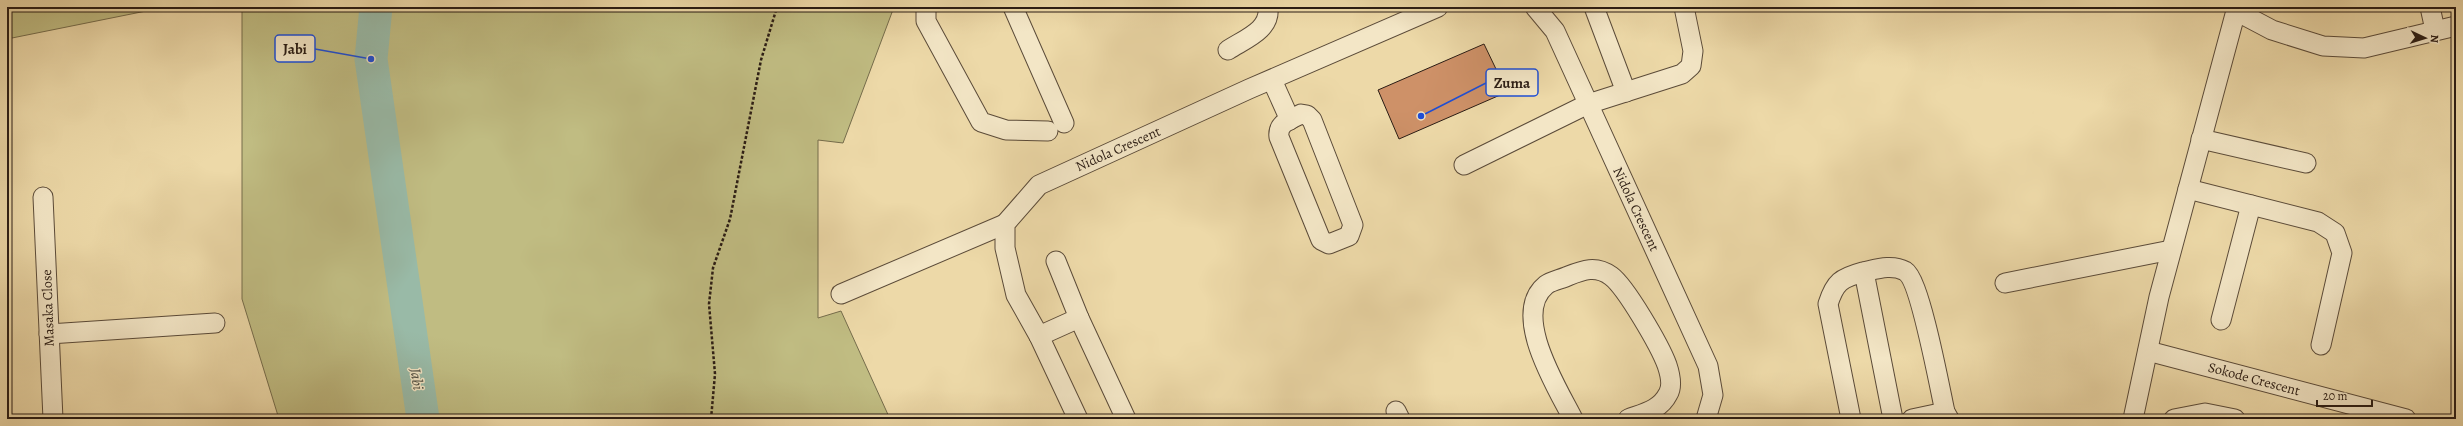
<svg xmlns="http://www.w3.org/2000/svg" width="2463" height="426" viewBox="0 0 2463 426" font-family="Alegreya,serif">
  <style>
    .green { fill: #c0bc82; stroke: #756c4b }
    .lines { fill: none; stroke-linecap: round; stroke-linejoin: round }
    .river { stroke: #99baa7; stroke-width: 33 }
    .building { fill: #ce9168; stroke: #2a1c14 }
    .minor-casing { stroke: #5b4b39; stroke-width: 21 }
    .path { stroke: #2a1c14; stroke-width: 2.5; stroke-dasharray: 3 2; stroke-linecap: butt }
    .minor { stroke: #f3e6c6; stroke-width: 19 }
    .labels { text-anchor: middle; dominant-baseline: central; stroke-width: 3; stroke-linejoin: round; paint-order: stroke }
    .street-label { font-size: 14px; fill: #2a1c14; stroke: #f3e6c6 }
    .water-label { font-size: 15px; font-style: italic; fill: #4b4b40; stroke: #f3e6c6 }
    .leader { fill: none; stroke: #1d4ed8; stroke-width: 1.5 }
    .callout-dot { fill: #1d4ed8; stroke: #f3e6c6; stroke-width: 1.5 }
    .callout { fill: #f3e6c6; stroke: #1d4ed8; stroke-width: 1.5 }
    .callout-label { font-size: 15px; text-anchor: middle; font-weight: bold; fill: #2a1c14 }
  </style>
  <rect width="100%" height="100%" fill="#edd9a8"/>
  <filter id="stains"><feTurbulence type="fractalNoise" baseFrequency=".005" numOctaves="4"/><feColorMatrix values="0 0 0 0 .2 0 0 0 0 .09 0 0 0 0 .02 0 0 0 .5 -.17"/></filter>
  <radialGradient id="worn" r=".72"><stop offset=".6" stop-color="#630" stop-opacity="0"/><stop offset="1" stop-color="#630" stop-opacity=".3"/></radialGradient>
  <!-- green -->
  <g class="green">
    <polygon points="7,7 166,7 7,39"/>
    <polygon points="242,7 894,7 843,143 818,140 818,318 841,311 890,419 279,419 242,299"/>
  </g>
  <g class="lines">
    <!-- river -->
    <polyline class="river" points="376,7 371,59 423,419"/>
  </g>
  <!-- building -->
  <polygon class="building" points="1484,44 1507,92 1399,139 1378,90"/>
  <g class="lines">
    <defs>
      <g id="minor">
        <polyline points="926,7 926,21 981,122 1006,130 1048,131"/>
        <polyline points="1013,7 1064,123"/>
        <polyline points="1535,7 1555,31 1708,366 1713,395 1706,419"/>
        <polyline points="1594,7 1626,92"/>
        <polyline points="2430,7 2435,30"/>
        <polyline points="2236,11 2272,30 2323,46 2364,48 2456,26"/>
        <path d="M1228 50C1245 39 1271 30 1268 7"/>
        <polyline points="1272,80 1290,120"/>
        <path d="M1301 114 1307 115 1312 120 1353 225 1349 236 1329 244 1321 240 1279 137C1277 123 1290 120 1301 114Z"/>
        <polyline points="2201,139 2306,163"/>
        <polyline points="1464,165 1588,104 1682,74 1691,66 1693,51 1684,7"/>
        <polyline points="2188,189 2318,222 2335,233 2342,253 2321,345"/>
        <polyline points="43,197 53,419"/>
        <polyline points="1056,261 1079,318 1126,419"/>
        <polyline points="1864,272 1893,419"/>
        <polyline points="2005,283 2171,250"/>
        <polyline points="841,294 1005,224"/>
        <polyline points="2221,320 2251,205"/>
        <polyline points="49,334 215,323"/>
        <polyline points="1039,336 1079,318"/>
        <polyline points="2148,351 2406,419"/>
        <polyline points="1396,411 1400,419"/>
        <polyline points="1078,419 1039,336 1016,295 1005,248 1005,224 1039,185 1249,89 1438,7"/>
        <path d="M1573 419C1558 389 1510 314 1546 285 1551 281 1562 279 1568 276 1583 270 1596 265 1611 276 1626 287 1660 346 1667 365 1670 374 1673 386 1668 394 1660 410 1644 413 1628 419"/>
        <path d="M1851 419 1828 304C1835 282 1841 278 1863 272 1877 269 1892 264 1905 271 1920 280 1940 389 1945 412L1949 419"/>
        <polyline points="1912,419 1945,412"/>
        <polyline points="2133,419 2159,297 2237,7"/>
        <polyline points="2174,419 2205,413 2235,419"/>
      </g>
    </defs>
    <!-- minor casing -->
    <use href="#minor" class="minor-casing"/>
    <!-- path -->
    <polyline class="path" points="711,419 715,374 709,304 713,268 730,219 761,60 777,7"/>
    <!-- minor -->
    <use href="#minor" class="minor"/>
  </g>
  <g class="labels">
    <!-- street labels -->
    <g class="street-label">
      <text transform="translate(1118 149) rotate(-24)">Nidola Crescent</text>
      <text transform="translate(1636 209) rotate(65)">Nidola Crescent</text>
      <text transform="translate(48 308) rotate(-92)">Masaka Close</text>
      <text transform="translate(2254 379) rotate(15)">Sokode Crescent</text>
    </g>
    <!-- water labels -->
    <g class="water-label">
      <text transform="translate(417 379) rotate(82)">Jabi</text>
    </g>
  </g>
  <!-- callouts -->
  <path class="leader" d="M371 59L315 49M1421 116L1486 83"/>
  <g class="callout-dot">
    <circle cx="371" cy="59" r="4"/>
    <circle cx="1421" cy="116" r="4"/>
  </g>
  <g class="callout">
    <rect x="275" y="35" width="40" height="27" rx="4"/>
    <rect x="1486" y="69" width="52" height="27" rx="4"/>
  </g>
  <g class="callout-label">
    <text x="295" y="54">Jabi</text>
    <text x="1512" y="88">Zuma</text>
  </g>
  <!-- margin -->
  <rect width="2463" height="426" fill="none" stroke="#edd9a8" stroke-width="24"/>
  <rect x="8" y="8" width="2447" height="410" fill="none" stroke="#2a1c14" stroke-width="2"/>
  <rect x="12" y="12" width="2439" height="402" fill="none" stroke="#2a1c14"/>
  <!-- north arrow -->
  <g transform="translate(2425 38) rotate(94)" stroke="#f3e6c6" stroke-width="3" paint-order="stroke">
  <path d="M0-3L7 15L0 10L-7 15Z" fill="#2a1c14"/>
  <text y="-6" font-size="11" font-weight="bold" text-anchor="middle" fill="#2a1c14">N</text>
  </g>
  <!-- scale -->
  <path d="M2317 400v6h55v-6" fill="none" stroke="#2a1c14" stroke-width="2"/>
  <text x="2323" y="400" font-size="12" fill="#2a1c14" stroke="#f3e6c6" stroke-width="3" paint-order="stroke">20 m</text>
  <rect width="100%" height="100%" filter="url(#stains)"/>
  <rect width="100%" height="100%" fill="url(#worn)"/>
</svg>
